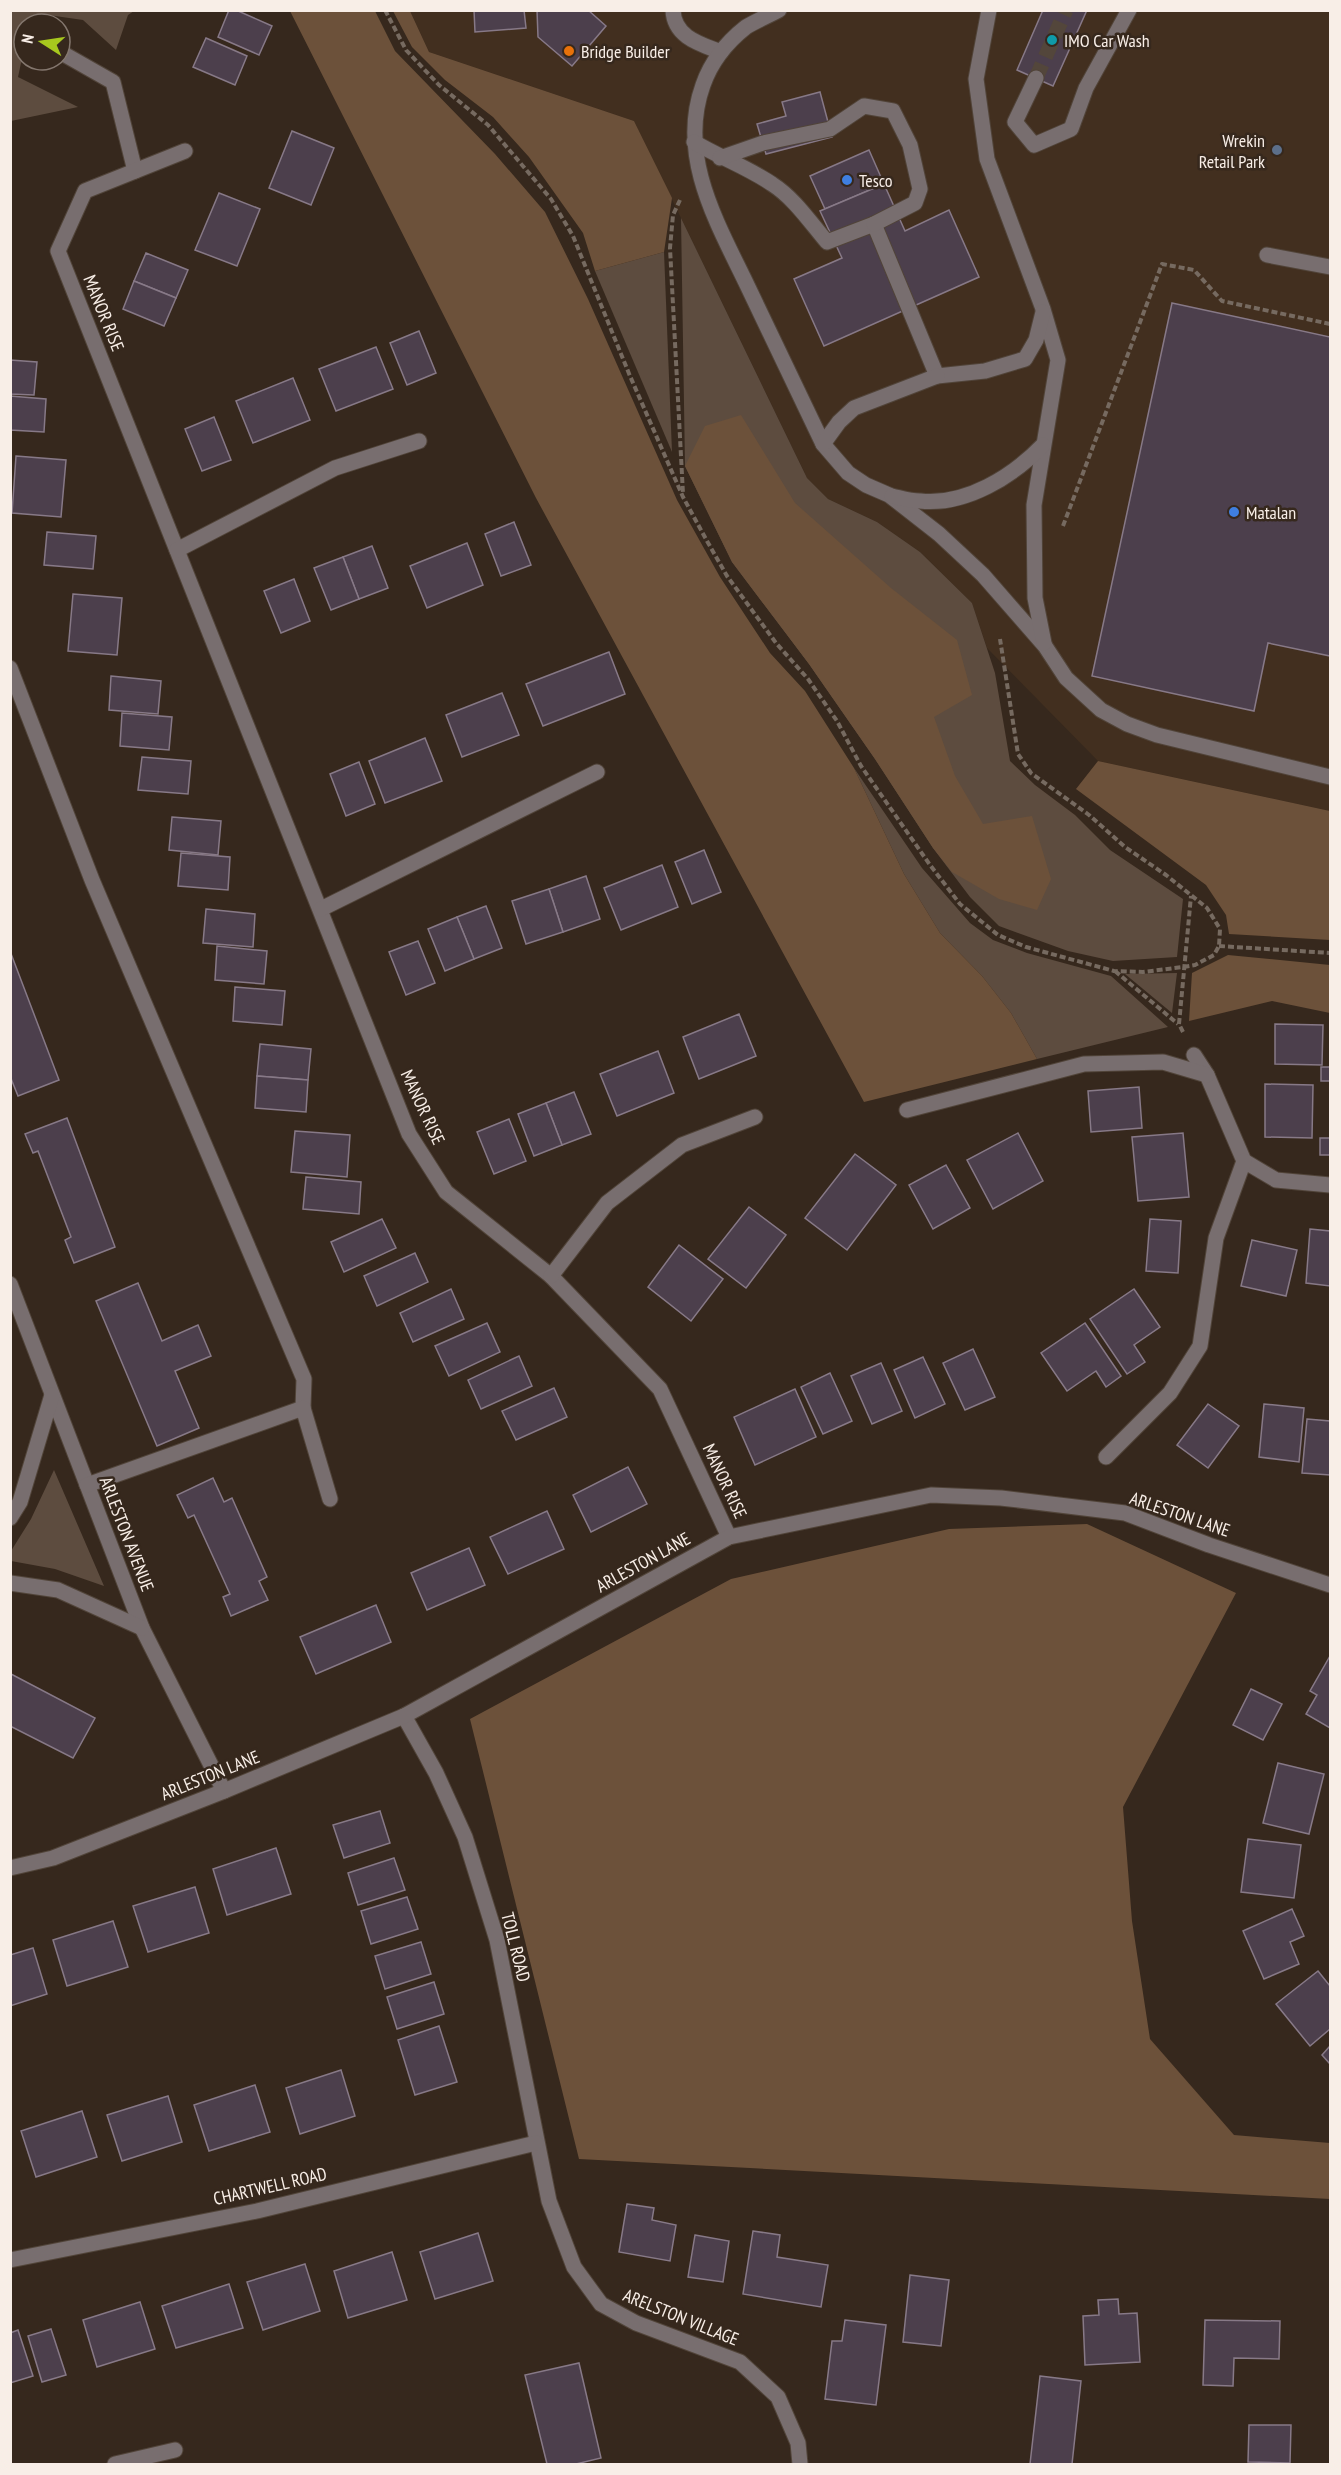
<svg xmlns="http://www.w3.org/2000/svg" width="1341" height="2475" viewBox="0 0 1341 2475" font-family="'PT Sans Narrow',sans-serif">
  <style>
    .built { fill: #422f1f }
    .green { fill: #5d4c3f }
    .forest { fill: #6c513a }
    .building { fill: #4c3f4c; stroke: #877987; stroke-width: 1.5 }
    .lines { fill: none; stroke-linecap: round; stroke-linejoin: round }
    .minor-tunnel { stroke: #53463b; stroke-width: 15; stroke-dasharray: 15 8; stroke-linecap: butt }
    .minor-casing { stroke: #514439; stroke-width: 17 }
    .path { stroke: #766a60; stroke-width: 4; stroke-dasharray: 6 3; stroke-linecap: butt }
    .minor { stroke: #786e6f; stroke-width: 15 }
    .culture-dot { fill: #0f9aa8; stroke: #36281d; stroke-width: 2 }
    .food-dot { fill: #e8710a; stroke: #36281d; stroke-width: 2 }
    .service-dot { fill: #5c6f8a; stroke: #36281d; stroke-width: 2 }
    .shop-dot { fill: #3f7fe0; stroke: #36281d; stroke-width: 2 }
    .labels { text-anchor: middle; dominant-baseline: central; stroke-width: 5; stroke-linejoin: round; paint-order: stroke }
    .poi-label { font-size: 18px; fill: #f8eee7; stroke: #36281d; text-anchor: start }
    .street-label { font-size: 18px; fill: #f8eee7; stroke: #36281d }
  </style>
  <rect width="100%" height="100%" fill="#36281d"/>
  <!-- built -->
  <polygon class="built" points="410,11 1330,11 1330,811 1098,761 987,648 972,603 920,552 877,522 828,499 807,478 634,121 429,52"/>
  <!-- green -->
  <g class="green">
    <polygon points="11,10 134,10 134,11 128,15 116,50 83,20 48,15 38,24 24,24 24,49 18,77 78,107 11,121"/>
    <polygon points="681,218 807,478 828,499 877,522 920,552 972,603 995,673 1010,761 1035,785 1075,815 1110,850 1183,899 1177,957 1113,961 1068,951 999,926 970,897 933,848 875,759 809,664 732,562 685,466"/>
    <polygon points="664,252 672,452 595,271"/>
    <polygon points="854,768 922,868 970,923 993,940 1027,953 1111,976 1168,1027 1037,1059 1011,1013 982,976 940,933 904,874"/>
    <polygon points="1177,973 1172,1013 1125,974"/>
    <polygon points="54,1470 104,1586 55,1569 11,1561 11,1551 31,1519"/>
  </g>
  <!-- forest -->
  <g class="forest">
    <polygon points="290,11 375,11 395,51 495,154 545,212 588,299 677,500 720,577 770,653 805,691 854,768 904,874 940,933 982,976 1011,1013 1037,1059 864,1102 536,498"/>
    <polygon points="393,11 410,11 429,52 634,121 672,198 664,252 595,271 583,233 529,157 493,117 445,80 412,47"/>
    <polygon points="741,415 795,503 891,588 957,640 972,695 934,717 955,776 983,824 1032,816 1051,879 1037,910 999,899 952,872 933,848 875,759 809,664 732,562 685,466 705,426"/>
    <polygon points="1098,761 1330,811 1330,940 1229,934 1226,915 1206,885 1076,789"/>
    <polygon points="1228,955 1330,965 1330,1013 1272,1001 1189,1021 1192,973"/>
    <polygon points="1087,1524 1236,1593 1123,1807 1132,1921 1150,2039 1234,2135 1330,2143 1330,2199 579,2159 470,1719 731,1579 949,1529"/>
  </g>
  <!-- building -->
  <g class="building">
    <polygon points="229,10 236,10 272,26 259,55 218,37"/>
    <polygon points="474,10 524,10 526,28 475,32"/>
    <polygon points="537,10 588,10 606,26 572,66 538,37"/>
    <polygon points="1043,10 1087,10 1053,86 1017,70"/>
    <polygon points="206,38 247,56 235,85 193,67"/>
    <polygon points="820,92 832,137 766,154 757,124 786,116 782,102"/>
    <polygon points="292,131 334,148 311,205 269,188"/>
    <polygon points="869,150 884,184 825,209 810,176"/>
    <polygon points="884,184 905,231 949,210 979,277 824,346 794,279 842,258 820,211"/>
    <polygon points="219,193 260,209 237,266 195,250"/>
    <polygon points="146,253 188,270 176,298 134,281"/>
    <polygon points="134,281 176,298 164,326 123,309"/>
    <polygon points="1172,303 1330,337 1330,656 1268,643 1254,711 1092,676"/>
    <polygon points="419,331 436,373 407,385 390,343"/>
    <polygon points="376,347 393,389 336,411 319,369"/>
    <polygon points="10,360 37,362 34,395 10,394"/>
    <polygon points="293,378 310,420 253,443 236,401"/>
    <polygon points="10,396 46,399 44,432 10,430"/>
    <polygon points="214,417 231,460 202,471 185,429"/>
    <polygon points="16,456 66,460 61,517 12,513"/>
    <polygon points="514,522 531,565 501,576 485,534"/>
    <polygon points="47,532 96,536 93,569 44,565"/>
    <polygon points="467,543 483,585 427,608 410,566"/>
    <polygon points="372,546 388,588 359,599 343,557"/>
    <polygon points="343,557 359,599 331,610 314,568"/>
    <polygon points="294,579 310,621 281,633 264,591"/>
    <polygon points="73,594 122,598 117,655 68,651"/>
    <polygon points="609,652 625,694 543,726 526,684"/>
    <polygon points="111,676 161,681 158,714 109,710"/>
    <polygon points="502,693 519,735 462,757 446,715"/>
    <polygon points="122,713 172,717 169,750 120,746"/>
    <polygon points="425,738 442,781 385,803 369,761"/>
    <polygon points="142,757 191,761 188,794 138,790"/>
    <polygon points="359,762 375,804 346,816 330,774"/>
    <polygon points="172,817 221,821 218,855 169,850"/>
    <polygon points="704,850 721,892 692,904 675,862"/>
    <polygon points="181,853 230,857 228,890 178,886"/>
    <polygon points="662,865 678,907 621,930 604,888"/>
    <polygon points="586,876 600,919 563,932 549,889"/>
    <polygon points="549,889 563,932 526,944 512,901"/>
    <polygon points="486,906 502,948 474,959 457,917"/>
    <polygon points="206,909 255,914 253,947 203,943"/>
    <polygon points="457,917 474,959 445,971 428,929"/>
    <polygon points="418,941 435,983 406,995 389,952"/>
    <polygon points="217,946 267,951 264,984 215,980"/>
    <polygon points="10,951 59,1080 18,1096 10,1076"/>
    <polygon points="235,987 285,991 282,1025 233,1021"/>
    <polygon points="739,1014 756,1056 699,1079 683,1037"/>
    <polygon points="1275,1024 1323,1025 1322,1065 1275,1064"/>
    <polygon points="260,1044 311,1049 308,1080 257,1076"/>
    <polygon points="658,1051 674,1093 617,1116 600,1074"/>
    <rect x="1321" y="1067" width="9" height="14"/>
    <polygon points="257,1076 308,1080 306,1112 255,1108"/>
    <polygon points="1265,1084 1313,1085 1312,1138 1265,1137"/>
    <polygon points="1139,1087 1142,1128 1091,1132 1088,1091"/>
    <polygon points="574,1092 591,1134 562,1145 546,1103"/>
    <polygon points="546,1103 562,1145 534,1156 518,1114"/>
    <polygon points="67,1118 115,1247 74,1263 65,1240 71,1237 38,1151 33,1153 25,1134"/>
    <polygon points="509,1119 526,1161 494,1174 477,1132"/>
    <polygon points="295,1131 350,1135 347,1177 291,1172"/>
    <polygon points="1018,1133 1043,1181 993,1209 967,1160"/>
    <polygon points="1183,1133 1189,1197 1138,1201 1132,1137"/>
    <rect x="1320" y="1138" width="10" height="17"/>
    <polygon points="855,1154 896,1185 847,1250 805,1218"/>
    <polygon points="946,1165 970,1208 933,1229 909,1185"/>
    <polygon points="306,1177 361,1182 359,1214 303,1209"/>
    <polygon points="749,1207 786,1235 746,1288 708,1259"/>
    <polygon points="382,1219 396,1248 344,1272 331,1242"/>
    <polygon points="1150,1219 1181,1221 1178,1273 1146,1271"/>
    <polygon points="1310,1229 1330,1231 1330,1286 1306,1283"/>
    <polygon points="1252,1240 1297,1250 1286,1296 1241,1286"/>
    <polygon points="679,1245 723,1279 691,1321 648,1287"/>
    <polygon points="415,1253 428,1282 377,1306 364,1276"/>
    <polygon points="138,1283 162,1341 198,1325 211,1356 175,1371 199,1428 157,1446 96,1301"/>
    <polygon points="451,1289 464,1319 413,1342 400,1313"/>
    <polygon points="1134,1289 1160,1327 1134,1345 1145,1362 1127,1374 1090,1319"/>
    <polygon points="487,1323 500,1352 449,1376 435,1346"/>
    <polygon points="1085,1323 1121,1376 1106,1387 1096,1371 1067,1391 1041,1353"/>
    <polygon points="973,1349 995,1397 965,1410 943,1363"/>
    <polygon points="519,1356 532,1386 481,1409 468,1380"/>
    <polygon points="923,1357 945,1404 915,1418 894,1370"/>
    <polygon points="881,1363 902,1411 872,1424 851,1376"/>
    <polygon points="830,1373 852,1421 823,1434 801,1387"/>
    <polygon points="554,1388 567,1417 516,1440 502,1411"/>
    <polygon points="795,1389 816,1437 755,1465 734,1417"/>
    <polygon points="1208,1404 1239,1426 1208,1468 1177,1445"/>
    <polygon points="1264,1404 1304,1408 1299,1462 1259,1457"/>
    <polygon points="1307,1419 1330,1421 1330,1475 1302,1473"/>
    <polygon points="628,1467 647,1504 591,1532 573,1495"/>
    <polygon points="213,1478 224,1502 232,1498 267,1577 259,1581 268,1600 231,1616 223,1597 230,1594 194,1515 188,1518 177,1495"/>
    <polygon points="547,1511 564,1549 508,1574 490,1537"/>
    <polygon points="469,1548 485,1585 427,1610 411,1573"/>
    <polygon points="376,1605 391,1642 316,1674 300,1637"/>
    <polygon points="1330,1656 1330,1728 1306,1714 1317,1695 1310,1691"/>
    <polygon points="11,1674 95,1718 73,1758 10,1726"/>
    <polygon points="1251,1689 1282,1704 1263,1740 1233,1725"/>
    <polygon points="1278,1763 1324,1774 1309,1834 1263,1823"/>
    <polygon points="380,1811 390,1843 344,1858 333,1825"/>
    <polygon points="1248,1839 1301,1845 1294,1898 1241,1892"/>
    <polygon points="276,1848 291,1894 227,1915 213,1869"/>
    <polygon points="394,1858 405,1890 358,1905 348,1873"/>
    <polygon points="195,1887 209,1933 148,1952 133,1906"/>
    <polygon points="407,1897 418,1929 371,1944 361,1911"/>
    <polygon points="1292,1909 1304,1936 1290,1942 1299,1964 1264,1979 1243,1931"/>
    <polygon points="113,1921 128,1967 67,1986 53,1940"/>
    <polygon points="421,1942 431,1974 385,1989 375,1956"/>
    <polygon points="33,1948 47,1994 10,2006 10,1955"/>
    <polygon points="1318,1971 1330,1986 1330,2029 1310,2046 1276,2004"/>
    <polygon points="434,1982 444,2014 397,2029 387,1997"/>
    <polygon points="439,2026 457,2082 415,2095 398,2040"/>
    <polygon points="1330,2046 1330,2064 1322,2055"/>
    <polygon points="341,2070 355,2116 300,2134 286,2088"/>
    <polygon points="255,2085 270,2132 209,2151 194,2105"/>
    <polygon points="168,2096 182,2142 122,2161 107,2115"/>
    <polygon points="82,2111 97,2157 36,2177 21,2131"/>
    <polygon points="627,2204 654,2208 652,2220 676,2225 670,2261 619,2252"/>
    <polygon points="753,2231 780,2235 777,2257 828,2265 821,2307 743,2294"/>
    <polygon points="478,2233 493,2281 435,2299 420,2252"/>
    <polygon points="695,2235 729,2241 723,2282 688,2277"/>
    <polygon points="392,2252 407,2300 348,2318 334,2271"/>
    <polygon points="305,2264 320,2311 263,2330 247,2282"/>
    <polygon points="910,2275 949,2280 941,2346 903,2342"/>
    <polygon points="229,2284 243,2328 176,2348 162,2306"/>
    <polygon points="1118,2299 1119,2314 1137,2313 1140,2362 1085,2365 1083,2316 1099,2315 1098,2300"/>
    <polygon points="140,2302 155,2349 97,2367 83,2320"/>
    <polygon points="845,2320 886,2325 876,2405 825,2399 832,2341 842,2341"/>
    <polygon points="1205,2320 1280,2321 1279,2359 1234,2358 1233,2386 1203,2385"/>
    <polygon points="51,2329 66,2375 42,2382 28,2336"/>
    <polygon points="18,2330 33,2376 10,2383 10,2333"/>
    <polygon points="579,2363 601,2458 576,2464 547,2464 525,2375"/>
    <polygon points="1040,2376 1081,2381 1072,2464 1030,2464"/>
    <polygon points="1249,2425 1291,2425 1290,2463 1248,2462"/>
  </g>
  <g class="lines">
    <!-- minor-tunnel -->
    <polyline class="minor-tunnel" points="1036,78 1066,10"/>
    <defs>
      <g id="minor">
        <path d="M673 10C674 37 700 44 721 52"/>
        <path d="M779 10C768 16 756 21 746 27 727 42 711 62 703 85 677 157 718 224 748 287 773 340 798 392 823 444L848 473 866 485 889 495 939 534 983 575 1045 646 1066 678 1101 710 1127 724 1157 735 1330 777"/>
        <polyline points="989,10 976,79 987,159 1043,309 1058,360 1034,505 1035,598 1044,643"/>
        <polyline points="62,53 113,82 135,171"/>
        <polyline points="1036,78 1015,122 1034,145 1071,129 1086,88 1129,10"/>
        <path d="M694 142C719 157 749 168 772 184 794 198 810 222 827 242L874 224 937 376 985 371 1025 359 1036 340 1043 312"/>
        <polyline points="185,151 85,191 58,251 409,1134 446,1192 551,1276 660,1389 729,1537"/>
        <polyline points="720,158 763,143 830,129 864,106 893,111 910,145 920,189 915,203 874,224"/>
        <polyline points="1267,255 1330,267"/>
        <polyline points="823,444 839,422 854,408 937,376"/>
        <path d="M892 496C901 498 910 501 920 501 966 506 1013 476 1043 445"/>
        <polyline points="177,550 335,468 419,441"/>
        <polyline points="10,668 92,880 304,1379 303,1408"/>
        <polyline points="321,909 597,772"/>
        <polyline points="1194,1055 1207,1075 1244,1161 1276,1180 1330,1185"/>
        <polyline points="907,1110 1084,1064 1163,1062 1207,1075"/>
        <polyline points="551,1276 607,1203 682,1145 755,1117"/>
        <polyline points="10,1284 142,1628 224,1791"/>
        <polyline points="1106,1457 1170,1393 1200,1346 1216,1238 1244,1161"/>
        <polyline points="87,1485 303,1408 330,1499"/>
        <polyline points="10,1518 20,1502 52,1395"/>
        <polyline points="10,1583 58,1590 142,1628"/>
        <polyline points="404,1716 436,1773 465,1837 497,1940 549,2201 574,2267 601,2304 636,2323 740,2362 778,2397 798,2443 800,2464"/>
        <polyline points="10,1868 53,1858 224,1791 404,1716 729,1537 931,1495 1001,1498 1125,1513 1209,1545 1330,1585"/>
        <polyline points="10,2260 257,2211 536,2143"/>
        <polyline points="115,2464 175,2450"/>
      </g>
    </defs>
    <!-- minor casing -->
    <use href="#minor" class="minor-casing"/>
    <!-- path -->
    <g class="path">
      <polyline points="385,10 406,50 439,85 488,125 551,199 573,236 630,376 683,497 707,541 727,576 776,643 808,679 837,721 861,766 930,865 960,904 998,935 1026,947 1114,971 1143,972 1183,967 1195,965 1214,955 1219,946 1220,929 1207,908 1166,875 1125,847 1089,815 1031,773 1018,754 1000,639"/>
      <polyline points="680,200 673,215 670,248 683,494"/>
      <polyline points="1063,526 1162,264 1194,270 1222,301 1330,324"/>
      <polyline points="1219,946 1330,953"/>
      <polyline points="1115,971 1178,1024"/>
      <polyline points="1183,1032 1179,1024 1191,896"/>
    </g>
    <!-- minor -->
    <use href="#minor" class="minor"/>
  </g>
  <!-- markers -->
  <circle class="culture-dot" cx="1052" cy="40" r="6"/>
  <circle class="food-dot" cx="569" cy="51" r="6"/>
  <circle class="service-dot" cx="1277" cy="150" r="6"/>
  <g class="shop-dot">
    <circle cx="847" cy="180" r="6"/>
    <circle cx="1234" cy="512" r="6"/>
  </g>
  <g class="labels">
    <!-- poi labels -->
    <g class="poi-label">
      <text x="1064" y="40">IMO Car Wash</text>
      <text x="581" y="51">Bridge Builder</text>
      <text x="1265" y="140" text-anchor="end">Wrekin<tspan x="1265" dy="21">Retail Park</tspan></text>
      <text x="859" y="180">Tesco</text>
      <text x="1246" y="512">Matalan</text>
    </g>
    <!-- street labels -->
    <g class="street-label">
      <text transform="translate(104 313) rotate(68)">MANOR RISE</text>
      <text transform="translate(423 1107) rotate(65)">MANOR RISE</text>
      <text transform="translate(725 1481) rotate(65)">MANOR RISE</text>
      <text transform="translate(1180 1514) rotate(19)">ARLESTON LANE</text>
      <text transform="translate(127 1534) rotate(69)">ARLESTON AVENUE</text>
      <text transform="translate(643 1562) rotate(-29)">ARLESTON LANE</text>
      <text transform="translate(210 1775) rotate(-22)">ARLESTON LANE</text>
      <text transform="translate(516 1947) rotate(76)">TOLL ROAD</text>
      <text transform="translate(270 2186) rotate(-13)">CHARTWELL ROAD</text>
      <text transform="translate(681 2317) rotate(22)">ARELSTON VILLAGE</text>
    </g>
  </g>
  <!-- border -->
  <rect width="1341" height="2475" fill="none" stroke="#f8eee7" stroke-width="24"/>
  <!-- north arrow -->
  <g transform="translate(42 42) rotate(282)"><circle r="28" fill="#36281d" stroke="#84776e" stroke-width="1.5"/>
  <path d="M0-4.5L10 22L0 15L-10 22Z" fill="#a7c81e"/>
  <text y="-9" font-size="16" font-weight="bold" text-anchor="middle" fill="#f8eee7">N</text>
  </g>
</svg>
